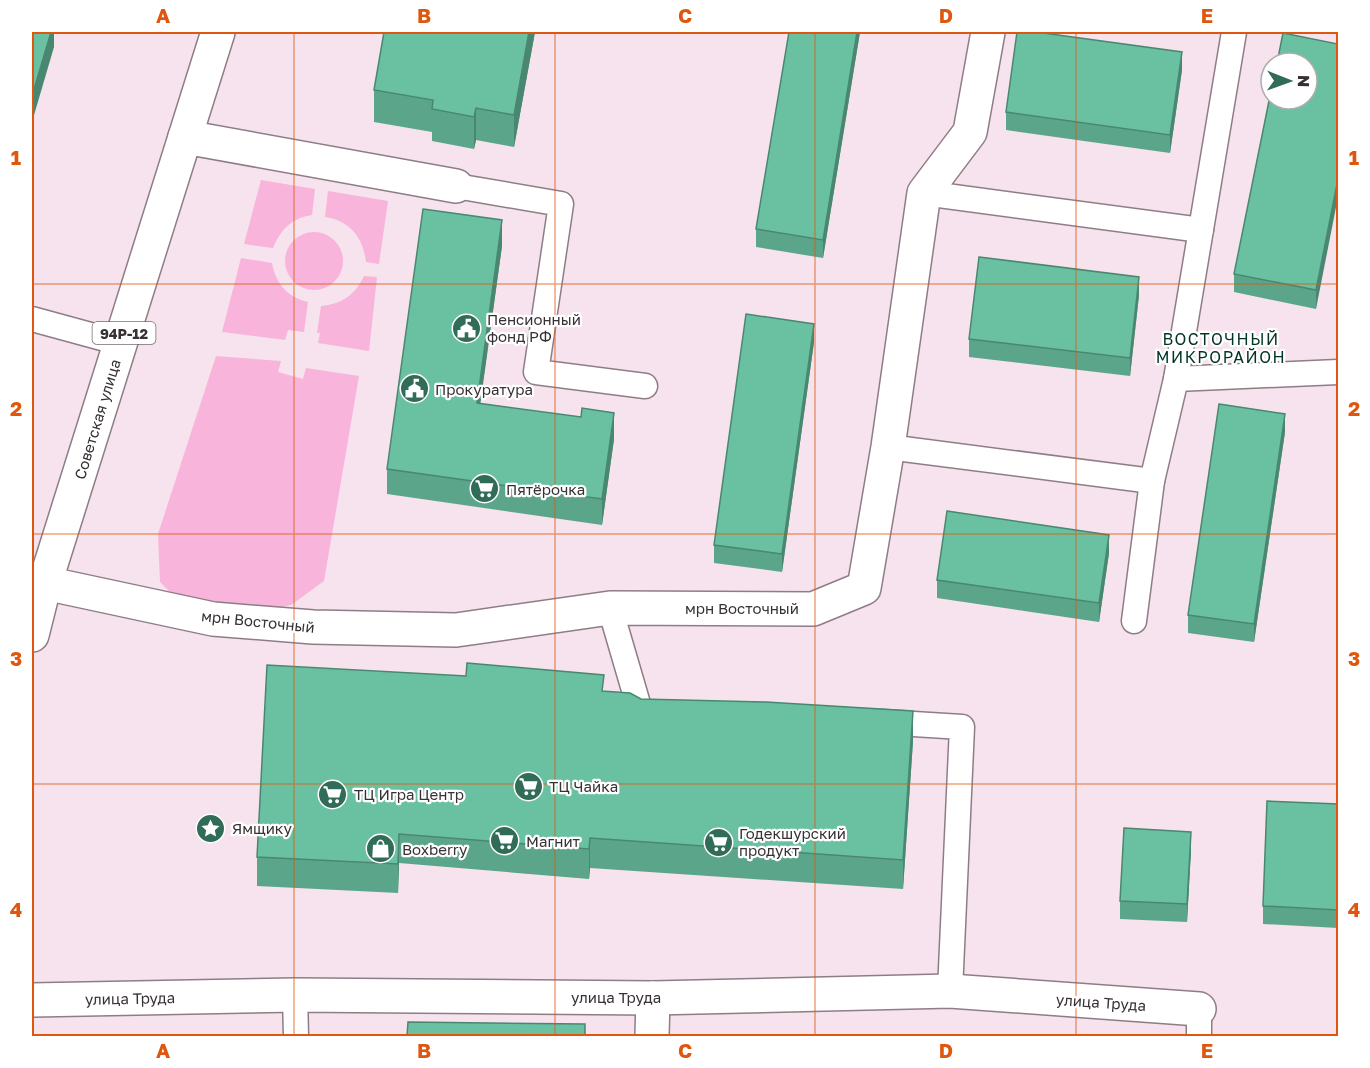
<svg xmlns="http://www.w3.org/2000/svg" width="1370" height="1068" viewBox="0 0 1370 1068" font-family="'Golos Text',sans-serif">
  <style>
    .green { fill: #f8b4da }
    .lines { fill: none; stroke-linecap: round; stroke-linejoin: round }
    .service-casing { stroke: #8e7d86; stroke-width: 27 }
    .minor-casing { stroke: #8e7d86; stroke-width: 36 }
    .primary-casing { stroke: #8e7d86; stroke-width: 36 }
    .service { stroke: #fff; stroke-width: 24 }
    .minor { stroke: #fff; stroke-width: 33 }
    .primary { stroke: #fff; stroke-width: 33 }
    .wall { fill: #5ba68a }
    .shaded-wall { fill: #4a8771 }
    .building { fill: #6ac1a1; stroke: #4a8771; stroke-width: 1.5 }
    .grid { fill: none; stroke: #df570e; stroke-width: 1.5; stroke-opacity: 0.55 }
    .labels { text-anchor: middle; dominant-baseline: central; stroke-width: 4.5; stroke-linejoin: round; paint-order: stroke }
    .shield { fill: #fff; stroke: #736e71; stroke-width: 1.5 }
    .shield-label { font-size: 14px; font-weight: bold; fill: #373034 }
    .poi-label { font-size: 15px; fill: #373034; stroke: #fff; text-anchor: start }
    .street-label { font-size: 15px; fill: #373034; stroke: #fff }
    .neighbourhood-label { font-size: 16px; letter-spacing: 1.5px; fill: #003424; stroke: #fff }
    .neatline { fill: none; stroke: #df570e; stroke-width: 2 }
    .grid-label { font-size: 20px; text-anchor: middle; font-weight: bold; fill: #df570e }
  </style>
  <rect width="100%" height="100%" fill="#f6e3ed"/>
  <!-- green -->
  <g class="green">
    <path d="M261 180 315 189 312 215C292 218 281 229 273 248L244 244Z"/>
    <path d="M328 191 388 201 379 264 366 262C363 237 350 221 325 217Z"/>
    <circle cx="314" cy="261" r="29"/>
    <path d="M241 258 272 263C276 284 287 297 308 302L304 332 288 330 285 340 222 332Z"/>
    <path d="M364 276 377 277 369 351 318 343 320 333H317L321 306C342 304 355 295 364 276Z"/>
    <polygon points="216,356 281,361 278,372 303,379 306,368 359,376 324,581 291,605 268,610 200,603 173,595 160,582 158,534"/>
  </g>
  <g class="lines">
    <defs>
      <g id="service">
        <polyline points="456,186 561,204 536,372 645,386"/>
        <polyline points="924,193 1201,230"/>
        <polyline points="32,319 120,343"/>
        <polyline points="1176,379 1338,372"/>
        <polyline points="888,447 1152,481 1176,379 1234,32"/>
        <polyline points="610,608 641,714 654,714"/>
        <polyline points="1134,621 1152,481"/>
        <polyline points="881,722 962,727 950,991"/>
        <polyline points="295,995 296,1036"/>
        <polyline points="1199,1009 1199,1036"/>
      </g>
      <g id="minor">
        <polyline points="185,137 456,186"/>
        <polyline points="45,583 213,619 313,627 456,630 610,608 813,609 864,588 888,447 924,193 970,132 988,32"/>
        <polyline points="32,1000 295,995 653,998 950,991 1199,1009"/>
        <polyline points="652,1036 653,998"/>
      </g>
      <polyline id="primary" points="32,635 45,583 218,32"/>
    </defs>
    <!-- service casing -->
    <use href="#service" class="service-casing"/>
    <!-- minor casing -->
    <use href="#minor" class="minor-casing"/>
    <!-- primary casing -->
    <use href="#primary" class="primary-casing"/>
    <!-- service -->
    <use href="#service" class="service"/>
    <!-- minor -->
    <use href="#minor" class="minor"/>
    <!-- primary -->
    <use href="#primary" class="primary"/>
  </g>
  <!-- wall -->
  <g class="wall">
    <polygon points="535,32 514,147 476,140 474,149 432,141 432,132 374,122 374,90"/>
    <polygon points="789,32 860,32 823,258 756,247 756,229"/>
    <polygon points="1338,44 1316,309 1234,292 1234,274"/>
    <polygon points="1182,70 1170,153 1006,130 1006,112"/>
    <polygon points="502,246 480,403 614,439 602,525 387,494 387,469"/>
    <polygon points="1139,295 1130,376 969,357 969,339"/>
    <polygon points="814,342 782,572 714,563 714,545"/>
    <polygon points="1285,432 1254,642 1188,633 1188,615"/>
    <polygon points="1109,553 1099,622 937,598 937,580"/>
    <polygon points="604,691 641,699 913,741 903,889 590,868 589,879 399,863 398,893 257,886 257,857"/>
    <polygon points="1338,804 1338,928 1263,924 1263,906"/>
    <polygon points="1191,850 1187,922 1120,919 1120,901"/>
  </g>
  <!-- shaded-wall -->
  <g class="shaded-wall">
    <polygon points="51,32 54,32 54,47 32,122 32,96"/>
    <polygon points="529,32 535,32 514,147 514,115"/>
    <polygon points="857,32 860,32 823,258 823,240"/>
    <polygon points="1182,52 1182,70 1170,153 1170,135"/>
    <polygon points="476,108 476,140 474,149 474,117"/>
    <polygon points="1338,179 1338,197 1316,309 1316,290"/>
    <polygon points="502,220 502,246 477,428 477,403"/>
    <polygon points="1139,277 1139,295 1130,376 1130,358"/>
    <polygon points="814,324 814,342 782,572 782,554"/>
    <polygon points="614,413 614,439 602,525 602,499"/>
    <polygon points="1285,414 1285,432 1254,642 1254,624"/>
    <polygon points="1109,535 1109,553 1099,622 1099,603"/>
    <polygon points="913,711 913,741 903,889 903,860"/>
    <polygon points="1191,832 1191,850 1187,922 1187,904"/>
    <polygon points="399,834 399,863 398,893 398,864"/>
    <polygon points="590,838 590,868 589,879 589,849"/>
  </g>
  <!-- building -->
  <g class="building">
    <polygon points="32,32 51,32 32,96"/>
    <polygon points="384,32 529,32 514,115 476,108 474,117 432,109 433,100 374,90"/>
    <polygon points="789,32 857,32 823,240 756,229"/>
    <polygon points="1017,32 1036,32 1182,52 1170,135 1006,112"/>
    <polygon points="1283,33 1338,44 1338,179 1316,290 1234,274 1271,91 1271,99 1307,99 1307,63 1277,63"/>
    <polygon points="423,209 502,220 477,403 581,417 582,408 614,413 602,499 387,469"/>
    <polygon points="979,257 1139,277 1130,358 969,339"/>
    <polygon points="746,314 814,324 782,554 714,545"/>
    <polygon points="1219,404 1285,414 1254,624 1188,615"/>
    <polygon points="947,511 1109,535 1099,603 937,580"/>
    <polygon points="467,663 604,675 602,691 630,693 641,699 766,702 913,711 903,860 590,838 589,849 399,834 398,864 257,857 267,665 466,676"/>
    <polygon points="1267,801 1338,804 1338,910 1263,906"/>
    <polygon points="1124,828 1191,832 1187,904 1120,901"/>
    <polygon points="408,1022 585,1024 585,1036 407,1036"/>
  </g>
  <!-- grid -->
  <path class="grid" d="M294 32V1036M555 32V1036M815 32V1036M1076 32V1036M32 284H1338M32 534H1338M32 784H1338"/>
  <!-- icons -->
  <defs>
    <symbol id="civic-disc" viewBox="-11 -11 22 22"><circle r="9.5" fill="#306c57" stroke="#fff"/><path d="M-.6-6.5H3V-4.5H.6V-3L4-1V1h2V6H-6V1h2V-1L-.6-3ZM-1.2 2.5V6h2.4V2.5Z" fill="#fff"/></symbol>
    <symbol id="supermarket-disc" viewBox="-11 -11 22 22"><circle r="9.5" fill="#306c57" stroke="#fff"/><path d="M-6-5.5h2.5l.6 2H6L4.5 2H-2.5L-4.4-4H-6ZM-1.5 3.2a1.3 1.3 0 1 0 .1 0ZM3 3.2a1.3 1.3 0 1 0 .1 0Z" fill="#fff"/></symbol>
    <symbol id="sight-disc" viewBox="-11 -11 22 22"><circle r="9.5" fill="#306c57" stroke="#fff"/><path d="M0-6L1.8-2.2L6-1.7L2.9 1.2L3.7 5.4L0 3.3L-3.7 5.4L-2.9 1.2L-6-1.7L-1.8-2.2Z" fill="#fff"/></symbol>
    <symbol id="shop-disc" viewBox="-11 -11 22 22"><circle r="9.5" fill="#306c57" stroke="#fff"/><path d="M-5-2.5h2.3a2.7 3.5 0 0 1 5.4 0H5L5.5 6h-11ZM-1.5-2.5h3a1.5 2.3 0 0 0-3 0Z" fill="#fff"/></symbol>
  </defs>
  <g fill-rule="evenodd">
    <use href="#civic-disc" x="450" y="312" width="33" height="33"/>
    <use href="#civic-disc" x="398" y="372" width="33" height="33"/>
    <use href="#supermarket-disc" x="468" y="472" width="33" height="33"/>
    <use href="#supermarket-disc" x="512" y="770" width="33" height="33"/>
    <use href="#supermarket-disc" x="316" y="778" width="33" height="33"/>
    <use href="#sight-disc" x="194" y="812" width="33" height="33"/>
    <use href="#supermarket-disc" x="488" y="824" width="33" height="33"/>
    <use href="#supermarket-disc" x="702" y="826" width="33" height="33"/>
    <use href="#shop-disc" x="364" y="832" width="33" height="33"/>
  </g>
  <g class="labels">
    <!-- shield labels -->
    <rect class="shield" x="92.5" y="322" width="63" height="22" rx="4.5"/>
    <g class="shield-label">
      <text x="124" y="333">94Р-12</text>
    </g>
    <!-- poi labels -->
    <g class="poi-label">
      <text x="487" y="319">Пенсионный<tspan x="487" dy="17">фонд РФ</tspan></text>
      <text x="435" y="389">Прокуратура</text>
      <text x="506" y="489">Пятёрочка</text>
      <text x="549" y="786">ТЦ Чайка</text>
      <text x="354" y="794">ТЦ Игра Центр</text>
      <text x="232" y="828">Ямщику</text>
      <text x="739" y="833">Годекшурский<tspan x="739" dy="17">продукт</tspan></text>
      <text x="526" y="841">Магнит</text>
      <text x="402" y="849">Boxberry</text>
    </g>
    <!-- street labels -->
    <g class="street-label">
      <text transform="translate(97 419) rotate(-73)">Советская улица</text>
      <text x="742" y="608">мрн Восточный</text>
      <text transform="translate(258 621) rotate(6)">мрн Восточный</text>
      <text x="616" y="997">улица Труда</text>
      <text transform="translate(130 998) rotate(-1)">улица Труда</text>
      <text transform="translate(1101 1002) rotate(4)">улица Труда</text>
    </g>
    <!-- neighbourhood labels -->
    <g class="neighbourhood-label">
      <text x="1221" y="339">ВОСТОЧНЫЙ<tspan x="1221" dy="18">МИКРОРАЙОН</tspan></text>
    </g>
  </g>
  <!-- border -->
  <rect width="1370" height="1068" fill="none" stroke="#ffffff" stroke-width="66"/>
  <!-- north arrow -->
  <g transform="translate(1289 81) rotate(91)"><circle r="28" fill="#ffffff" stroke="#afacae" stroke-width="1.5"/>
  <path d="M0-4.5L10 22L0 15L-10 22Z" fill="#306c57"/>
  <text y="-9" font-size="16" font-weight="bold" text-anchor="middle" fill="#373034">N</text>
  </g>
  <rect x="33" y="33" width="1304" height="1002" class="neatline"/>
  <g class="grid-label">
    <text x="163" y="23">A</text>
    <text x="424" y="23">B</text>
    <text x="685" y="23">C</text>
    <text x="946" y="23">D</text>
    <text x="1207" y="23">E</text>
    <text x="16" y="165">1</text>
    <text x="1354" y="165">1</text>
    <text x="16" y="416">2</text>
    <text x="1354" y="416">2</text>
    <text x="16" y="666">3</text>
    <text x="1354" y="666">3</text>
    <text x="16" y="917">4</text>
    <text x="1354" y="917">4</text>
    <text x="163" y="1058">A</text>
    <text x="424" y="1058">B</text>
    <text x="685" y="1058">C</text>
    <text x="946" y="1058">D</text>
    <text x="1207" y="1058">E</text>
  </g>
</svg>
